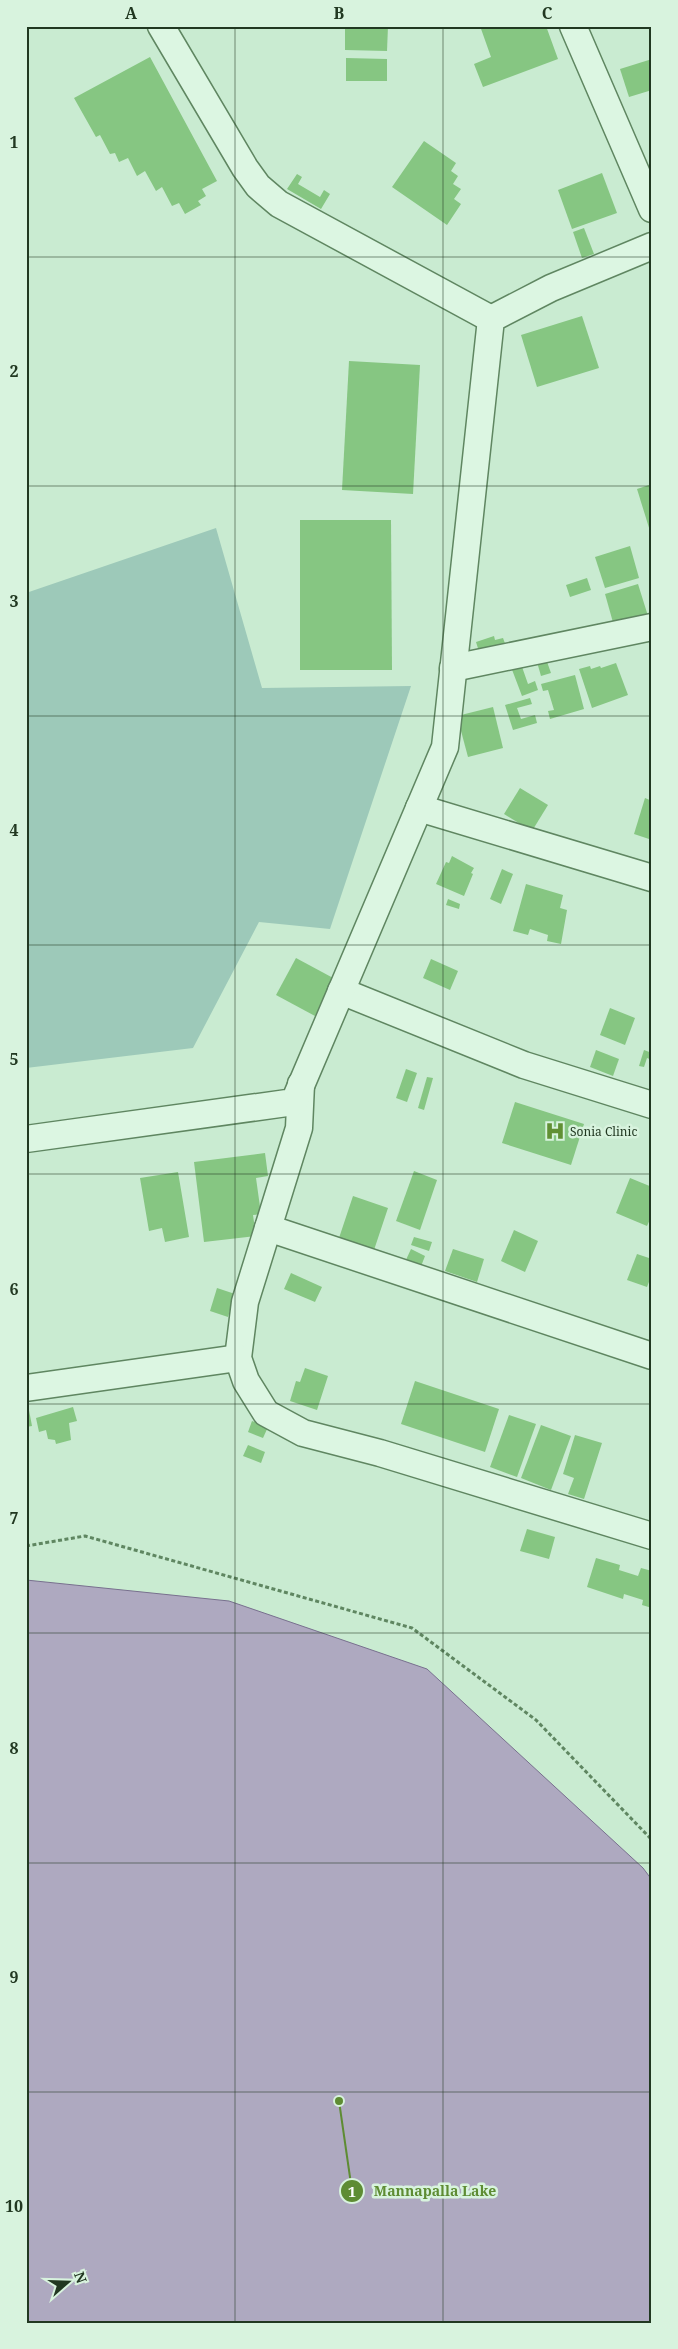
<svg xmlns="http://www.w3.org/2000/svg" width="678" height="2349" viewBox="0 0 678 2349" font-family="'Noto Serif',serif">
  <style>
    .green { fill: #9dc9b9 }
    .water { fill: #aea9c0; stroke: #78708e }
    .building { fill: #86c682 }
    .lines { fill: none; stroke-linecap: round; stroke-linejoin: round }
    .minor-casing { stroke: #5f8661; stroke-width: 29 }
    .path { stroke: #5f8661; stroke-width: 3; stroke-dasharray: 4 2.5; stroke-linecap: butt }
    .minor { stroke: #dcf6e2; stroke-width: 26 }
    .grid { fill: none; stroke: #213821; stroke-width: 1; stroke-opacity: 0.55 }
    .labels { text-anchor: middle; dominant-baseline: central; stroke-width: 5; stroke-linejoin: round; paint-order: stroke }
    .poi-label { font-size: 12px; fill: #213821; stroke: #d8f3de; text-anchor: start }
    .leader { fill: none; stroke: #5e8c33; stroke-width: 2 }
    .callout-dot { fill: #5e8c33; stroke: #d8f3de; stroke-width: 2 }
    .mark-label { font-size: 15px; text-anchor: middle; font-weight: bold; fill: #fff }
    .callout-label { font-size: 14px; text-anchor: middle; font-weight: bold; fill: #5e8c33; stroke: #d8f3de; stroke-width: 5; stroke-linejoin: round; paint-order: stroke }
    .neatline { fill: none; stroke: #213821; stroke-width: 2 }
    .grid-label { font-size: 16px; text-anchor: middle; font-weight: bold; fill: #213821 }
  </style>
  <rect width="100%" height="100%" fill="#c9ebd1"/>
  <!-- green -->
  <polygon class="green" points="216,528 262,688 411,686 330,929 259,922 193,1048 26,1068 26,593"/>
  <!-- water -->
  <polygon class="water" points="26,1580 229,1601 427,1669 643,1868 652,1880 652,2323 26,2323"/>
  <!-- building -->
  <g class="building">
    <polygon points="345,26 388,26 387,51 345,50"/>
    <polygon points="480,26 546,26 558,59 483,87 474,64 491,57"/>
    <polygon points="150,57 217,181 202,189 206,196 198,201 201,205 185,214 179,203 172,206 162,187 156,191 145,171 137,176 128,158 119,162 115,153 110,154 100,135 96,137 74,98"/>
    <polygon points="346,58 387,59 387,81 346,81"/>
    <polygon points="652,59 652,90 629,97 620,69"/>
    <polygon points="424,141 456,163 451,171 458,176 453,184 461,189 454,199 461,204 447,225 392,187"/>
    <polygon points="602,173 617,213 572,229 558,190"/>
    <polygon points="297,174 302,177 298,184 320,197 324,190 330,194 321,209 287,189"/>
    <polygon points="584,228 594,254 582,258 573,232"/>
    <polygon points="582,316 599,368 537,387 521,335"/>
    <polygon points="349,361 420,365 413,494 342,490"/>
    <polygon points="652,484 652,530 650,531 637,489"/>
    <polygon points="300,520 391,520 392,670 300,670"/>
    <polygon points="630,546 639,578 605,588 595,557"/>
    <polygon points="587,578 591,590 570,597 566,585"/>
    <polygon points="638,584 648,616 614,626 605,594"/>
    <polygon points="494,636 495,640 503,638 507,649 481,658 476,642"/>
    <polygon points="546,659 551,673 541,676 537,662"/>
    <polygon points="616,663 628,695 592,708 579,669 590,666 591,669 600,666 601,668"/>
    <polygon points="521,664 528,684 535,681 538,690 522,696 511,667"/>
    <polygon points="575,675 584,709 550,719 548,711 554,710 548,690 543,691 541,684"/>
    <polygon points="530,698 532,704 517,708 521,719 535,715 537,723 513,730 505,705"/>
    <polygon points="493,707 503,748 468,757 457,716"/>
    <polygon points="520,788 548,805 532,831 504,814"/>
    <polygon points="645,798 652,801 652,840 634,834"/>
    <polygon points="452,856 474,868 471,873 473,874 464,896 436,884 446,862 449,863"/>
    <polygon points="502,869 513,874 501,904 490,899"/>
    <polygon points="526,884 563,895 560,908 567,910 561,944 547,941 548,935 530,929 528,935 513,931"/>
    <polygon points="448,899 460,904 459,909 446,905"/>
    <polygon points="296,958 335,979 315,1016 276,995"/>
    <polygon points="431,959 458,971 450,990 423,978"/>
    <polygon points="610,1008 635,1018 625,1045 600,1035"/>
    <polygon points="596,1050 619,1059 613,1076 590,1067"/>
    <polygon points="644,1050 652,1053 652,1060 647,1058 644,1067 639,1066"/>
    <polygon points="406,1069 417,1073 407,1102 396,1098"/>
    <polygon points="427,1077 433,1078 424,1110 418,1108"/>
    <polygon points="515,1102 584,1124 571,1165 502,1143"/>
    <polygon points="265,1153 268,1176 256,1178 261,1214 253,1215 256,1236 204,1242 194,1162"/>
    <polygon points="414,1171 437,1180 420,1230 396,1221"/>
    <polygon points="178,1172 189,1237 165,1242 162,1228 149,1231 140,1178"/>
    <polygon points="630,1178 652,1187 652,1215 647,1226 616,1213"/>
    <polygon points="353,1196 388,1208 373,1253 338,1241"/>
    <polygon points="514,1230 538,1241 525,1272 501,1261"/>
    <polygon points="414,1237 432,1242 429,1251 411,1245"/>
    <polygon points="411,1249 425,1256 420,1269 405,1262"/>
    <polygon points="453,1249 484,1259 477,1282 445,1271"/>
    <polygon points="637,1254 652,1259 652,1274 647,1287 627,1280"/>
    <polygon points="291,1273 322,1287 315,1302 284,1289"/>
    <polygon points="217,1288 235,1294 228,1317 210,1311"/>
    <polygon points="305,1368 328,1376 317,1410 290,1401 296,1381 300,1382"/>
    <polygon points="415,1381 499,1409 485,1452 401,1424"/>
    <polygon points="28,1405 32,1426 26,1427 26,1406"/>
    <polygon points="73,1407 77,1421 69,1423 71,1440 56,1444 55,1440 48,1439 46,1430 39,1432 36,1418"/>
    <polygon points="509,1415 536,1424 517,1477 490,1467"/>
    <polygon points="252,1421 268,1427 263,1438 248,1432"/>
    <polygon points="541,1425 571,1436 551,1490 521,1478"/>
    <polygon points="575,1435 602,1443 584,1499 568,1494 574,1478 563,1474"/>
    <polygon points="248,1445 265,1452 261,1463 243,1456"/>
    <polygon points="527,1529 555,1537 549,1559 520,1551"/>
    <polygon points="596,1558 620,1565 619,1570 638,1576 641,1568 652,1571 652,1608 642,1605 643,1600 624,1594 623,1599 587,1587"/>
  </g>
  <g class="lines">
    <defs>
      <g id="minor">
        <polyline points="161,26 245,168 258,186 279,204 491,319"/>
        <polyline points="573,26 652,209"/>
        <polyline points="453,668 652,627"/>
        <polyline points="419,808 652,878"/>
        <polyline points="341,991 524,1065 652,1105"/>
        <polyline points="301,1084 299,1128 245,1302 238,1358 246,1381 266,1413 303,1433 380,1453 652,1536"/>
        <polyline points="26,1139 294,1102 445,747 491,319 551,288 652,246"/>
        <polyline points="268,1228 652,1356"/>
        <polyline points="26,1388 238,1358"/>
      </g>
    </defs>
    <!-- minor casing -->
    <use href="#minor" class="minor-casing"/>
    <!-- path -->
    <polyline class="path" points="26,1546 85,1536 412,1628 536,1720 652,1840"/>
    <!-- minor -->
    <use href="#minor" class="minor"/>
  </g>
  <!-- grid -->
  <path class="grid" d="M235 26V2323M443 26V2323M26 257H652M26 486H652M26 716H652M26 945H652M26 1174H652M26 1404H652M26 1633H652M26 1863H652M26 2092H652"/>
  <!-- icons -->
  <defs>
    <symbol id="hospital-bare" viewBox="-9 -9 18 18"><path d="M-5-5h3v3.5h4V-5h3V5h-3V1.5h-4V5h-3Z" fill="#619034" stroke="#d8f3de" stroke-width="2.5" paint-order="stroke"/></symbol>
  </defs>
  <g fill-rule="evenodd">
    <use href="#hospital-bare" x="541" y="1117" width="28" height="28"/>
  </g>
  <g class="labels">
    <!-- poi labels -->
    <g class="poi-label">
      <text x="570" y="1131">Sonia Clinic</text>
    </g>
  </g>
  <!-- callouts -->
  <path class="leader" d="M339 2101L352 2191"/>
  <g class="callout-dot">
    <circle cx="339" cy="2101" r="5"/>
    <circle cx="352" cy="2191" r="12"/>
  </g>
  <g class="mark-label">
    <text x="352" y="2197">1</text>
  </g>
  <g class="callout-label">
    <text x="435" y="2196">Mannapalla Lake</text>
  </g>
  <!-- border -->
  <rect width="678" height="2349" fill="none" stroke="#d8f3de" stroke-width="55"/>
  <!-- north arrow -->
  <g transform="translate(68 2282) rotate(70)" stroke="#d8f3de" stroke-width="4" paint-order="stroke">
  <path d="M0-4L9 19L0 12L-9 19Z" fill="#213821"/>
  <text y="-8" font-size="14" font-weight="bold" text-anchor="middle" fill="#213821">N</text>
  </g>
  <rect x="28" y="28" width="622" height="2294" class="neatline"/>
  <g class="grid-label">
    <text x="131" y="19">A</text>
    <text x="339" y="19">B</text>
    <text x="547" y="19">C</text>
    <text x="14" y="148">1</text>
    <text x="14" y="377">2</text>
    <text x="14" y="607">3</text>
    <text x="14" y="836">4</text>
    <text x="14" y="1065">5</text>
    <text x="14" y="1295">6</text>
    <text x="14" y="1524">7</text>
    <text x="14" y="1754">8</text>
    <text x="14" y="1983">9</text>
    <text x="14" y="2212">10</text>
  </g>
</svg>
